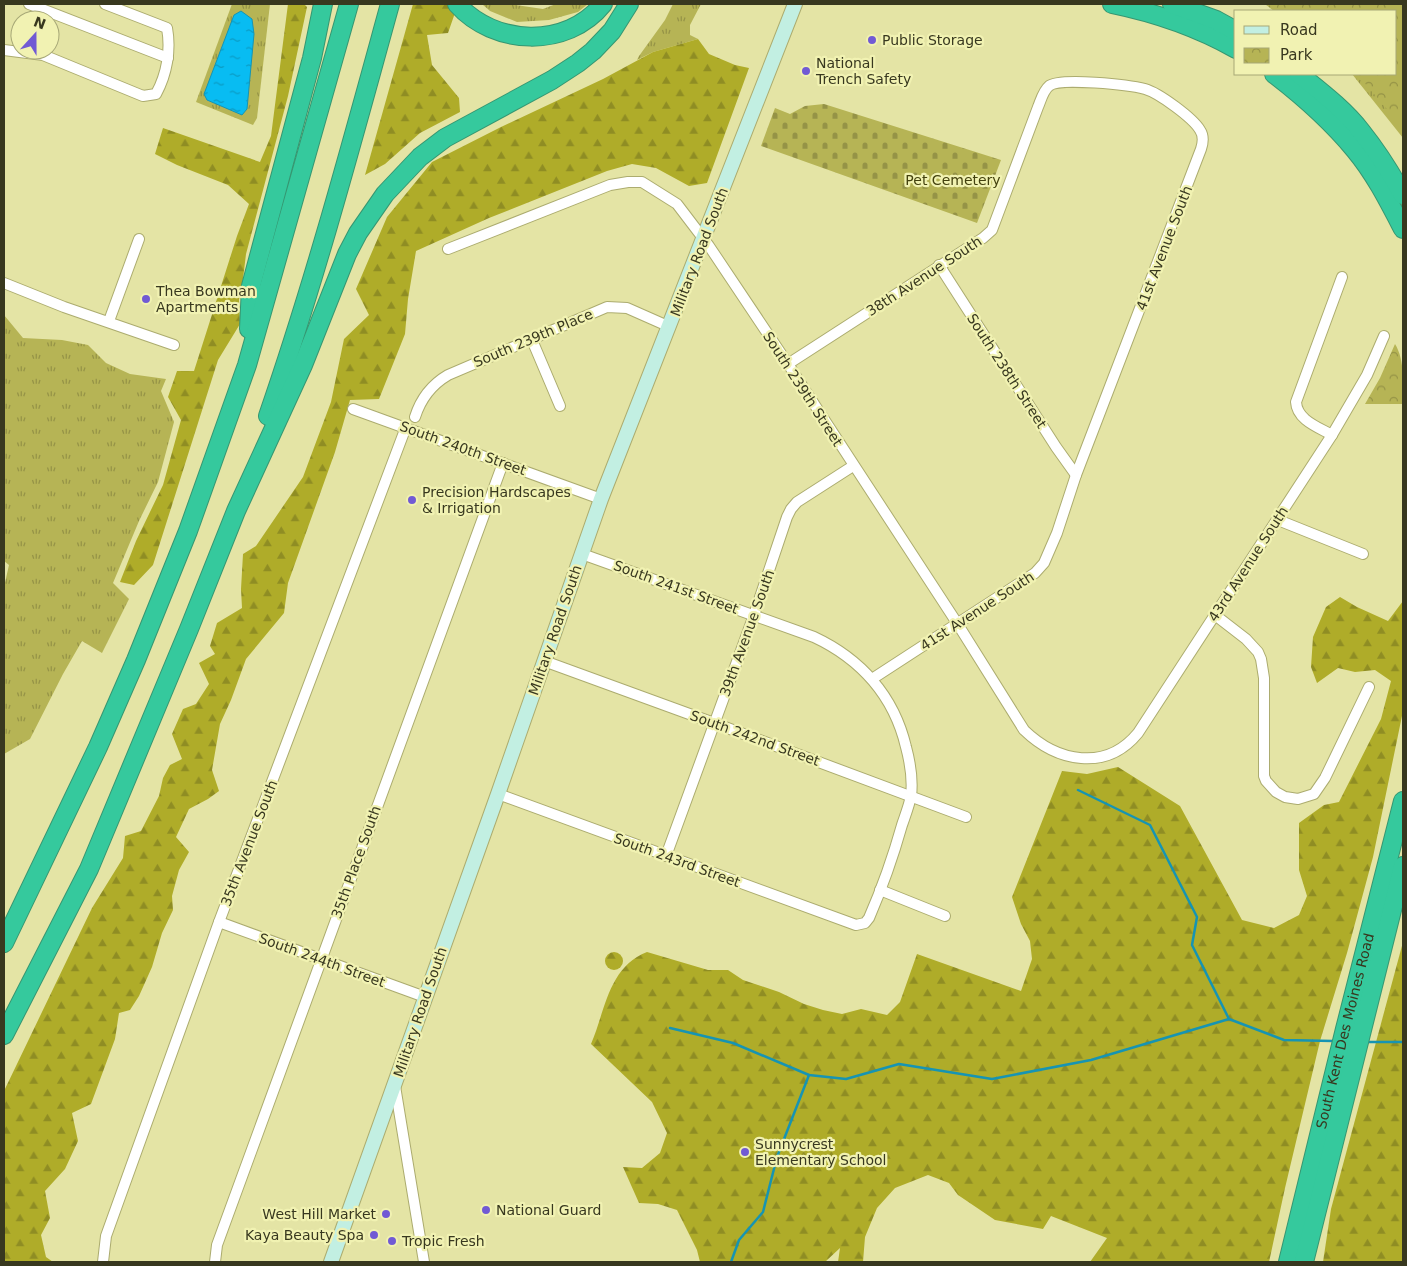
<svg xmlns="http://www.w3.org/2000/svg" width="1407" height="1266" viewBox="0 0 1407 1266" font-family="'DejaVu Sans',sans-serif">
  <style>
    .grass { fill: url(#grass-tufts) }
    .forest { fill: url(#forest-firs) }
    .cemetery { fill: url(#cemetery-stones) }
    .park { fill: url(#park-crowns) }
    .water { fill: url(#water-ripples); stroke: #1694b3 }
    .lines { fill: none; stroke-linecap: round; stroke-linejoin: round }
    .stream { stroke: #1694b3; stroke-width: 2.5 }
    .street-casing { stroke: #acac6f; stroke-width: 12 }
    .secondary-casing { stroke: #acac6f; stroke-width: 16 }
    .highway-casing { stroke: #369671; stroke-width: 20 }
    .street { stroke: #fff; stroke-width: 10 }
    .secondary { stroke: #c2efe2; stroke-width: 14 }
    .highway { stroke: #35c99d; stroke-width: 18 }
    .poi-dot { fill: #715ad4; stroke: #f1f2b2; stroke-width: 2 }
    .labels { text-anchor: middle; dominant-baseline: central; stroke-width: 4.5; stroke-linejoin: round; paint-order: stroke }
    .poi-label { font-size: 14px; fill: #38381f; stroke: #f1f2b2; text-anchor: start }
    .park-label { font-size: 14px; fill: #43410e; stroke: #f1f2b2 }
    .street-label { font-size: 14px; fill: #38381f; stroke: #f1f2b2 }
  </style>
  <defs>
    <pattern id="grass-tufts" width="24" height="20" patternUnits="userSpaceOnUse" patternTransform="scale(1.25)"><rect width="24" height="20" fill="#b6b455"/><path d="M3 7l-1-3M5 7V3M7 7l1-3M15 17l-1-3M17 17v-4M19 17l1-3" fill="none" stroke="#959346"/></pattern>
    <pattern id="forest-firs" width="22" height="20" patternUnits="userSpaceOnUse" patternTransform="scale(1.25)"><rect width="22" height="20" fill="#afac29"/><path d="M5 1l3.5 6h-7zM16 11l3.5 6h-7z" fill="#8f8d23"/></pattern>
    <pattern id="cemetery-stones" width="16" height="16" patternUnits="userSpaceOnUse" patternTransform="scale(1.25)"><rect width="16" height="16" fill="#b6b455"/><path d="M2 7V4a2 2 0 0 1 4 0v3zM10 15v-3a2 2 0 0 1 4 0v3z" fill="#959346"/></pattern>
    <pattern id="park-crowns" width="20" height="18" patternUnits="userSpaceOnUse" patternTransform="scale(1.25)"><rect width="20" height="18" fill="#b6b455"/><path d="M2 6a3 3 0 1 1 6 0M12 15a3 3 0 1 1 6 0" fill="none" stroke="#959346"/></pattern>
    <pattern id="water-ripples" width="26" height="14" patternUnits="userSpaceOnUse" patternTransform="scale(1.25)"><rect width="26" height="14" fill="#08bcf2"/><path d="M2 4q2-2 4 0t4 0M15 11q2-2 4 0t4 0" fill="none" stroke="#0a9ac3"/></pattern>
  </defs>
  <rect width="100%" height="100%" fill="#e4e4a5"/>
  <!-- grass -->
  <g class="grass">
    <polygon points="232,4 270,4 257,118 253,125 196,102"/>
    <polygon points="482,4 509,4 543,9 556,4 588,4 578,12 549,20 517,22 490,11"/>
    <polygon points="673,4 701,4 690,25 690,35 698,39 653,52 637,60 639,56 665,20"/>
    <polygon points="1265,4 1403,4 1403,138 1352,74 1396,74 1396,11 1274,11"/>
    <polygon points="4,315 23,338 62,340 88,345 106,363 130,374 166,379 161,391 174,422 158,482 139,521 113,583 129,599 102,653 82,641 63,674 30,739 4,754 4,587 9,565 4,561"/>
  </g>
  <!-- forest -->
  <g class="forest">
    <polygon points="288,4 304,4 307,7 288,96 246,254 243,279 239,300 240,324 218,360 153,565 134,585 120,582 136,541 163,485 181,420 168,397 177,371 194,371 237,236 249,204 228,185 177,165 155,154 163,128 260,162 271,136"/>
    <polygon points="413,4 451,4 456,10 448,33 427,35 432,65 459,98 460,112 420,133 385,164 365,175"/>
    <polygon points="698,39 709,54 735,65 749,68 707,183 689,186 656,168 632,164 607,171 489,218 416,251 408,299 405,334 379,399 350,400 335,452 288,583 284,613 246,659 231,700 220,724 212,770 219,791 208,799 189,809 176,837 189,852 179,870 172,896 173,910 162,933 152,967 139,996 130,1010 119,1013 115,1039 91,1104 72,1113 78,1141 65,1169 45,1191 50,1218 41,1235 46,1257 53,1262 4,1262 4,1091 92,908 123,858 125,836 141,831 159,796 163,778 170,765 182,759 172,734 183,709 196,704 209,684 199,663 215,654 210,646 217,623 242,608 241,589 243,554 256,546 303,477 331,402 344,339 369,315 356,289 387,217 432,162 501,127 603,79 653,52"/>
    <path d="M1340 597 1357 607 1388 621 1403 601V711L1373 857 1347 953 1320 1041 1285 1188 1269 1262H1090L1107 1238 1051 1216 1043 1229 995 1220 958 1195 949 1183 928 1175 895 1188 877 1208 865 1237 863 1262H838L840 1248 825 1262H700L697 1250 677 1210 658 1204 639 1203 623 1167 642 1168 660 1153 667 1133 652 1102 591 1044C605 1012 608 967 647 952L708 970H728L743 980 779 992 804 1004 823 1010 842 1014 861 1009 887 1015 900 1002 917 954 1021 991 1032 959 1030 941 1021 924 1012 897 1062 771 1087 774 1118 767 1180 806 1242 920 1274 928 1299 915 1307 896 1299 870V823L1324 805 1339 802 1381 719 1391 681 1375 670 1355 672 1338 668 1317 683 1311 667 1313 637 1326 607Z"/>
    <polygon points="1403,942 1403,1262 1323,1262 1331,1209"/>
    <circle cx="614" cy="961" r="9"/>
  </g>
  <!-- cemetery -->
  <polygon class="cemetery" points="824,104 1001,160 977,223 761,146 775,108 790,114 805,106"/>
  <!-- park -->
  <g class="park">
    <polygon points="1267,4 1403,4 1403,128 1357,74 1396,74 1396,11 1279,11"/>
    <path d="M1395 344C1405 360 1403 385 1403 404H1365L1380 378Z"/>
  </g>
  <!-- water -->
  <polygon class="water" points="241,11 252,19 254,34 247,109 242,115 207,100 204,94 234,15"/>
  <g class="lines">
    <!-- stream -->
    <g class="stream">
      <polyline points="1078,790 1150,825 1197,917 1192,945 1229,1019"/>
      <polyline points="670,1028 733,1043 809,1075 846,1079 899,1064 992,1079 1091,1060 1229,1019 1284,1040 1333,1041"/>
      <polyline points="1367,1042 1403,1042"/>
      <polyline points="731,1262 739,1240 763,1212 777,1157 809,1075"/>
    </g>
    <defs>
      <g id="street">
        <polyline points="29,4 168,58"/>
        <path d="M4 50 43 55 143 96 156 94C167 74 171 50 167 28L105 4"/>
        <path d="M448 249 610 185 628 182H642L677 204 709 246 788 364 957 623 1024 730C1057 762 1106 772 1138 733L1332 435 1367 375 1384 336"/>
        <polyline points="939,265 1056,447 1076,475"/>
        <polyline points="4,283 64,307 174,345"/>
        <polyline points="109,321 139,239"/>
        <polyline points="532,340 560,406"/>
        <path d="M788 364 983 238 992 230 1038 107C1041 100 1043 91 1049 86 1059 77 1130 85 1145 89 1159 93 1193 118 1200 130 1204 136 1203 143 1201 149L1076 475 1057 533 1044 563 1035 573 872 679"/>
        <polyline points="353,409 601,499"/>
        <path d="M415 417C421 398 431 385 448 375L607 307 627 308 670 327"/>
        <path d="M1332 435C1318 427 1297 420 1296 402L1342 277"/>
        <polyline points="1278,520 1363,554"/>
        <polyline points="1215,615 1246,639 1258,652 1261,659 1264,678 1264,776 1266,781 1276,792 1285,797 1298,799 1314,794 1325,778 1369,687"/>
        <polyline points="544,661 714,723 966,817"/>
        <path d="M498 794 856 925 865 923 869 918C882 888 893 857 902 825 905 816 909 806 911 796 913 780 910 762 906 747 894 696 861 659 814 637L582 554"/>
        <polyline points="666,856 754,615 787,517 791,509 797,502 853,466"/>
        <polyline points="880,890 945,916"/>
        <polyline points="219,922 425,997"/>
        <polyline points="395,1086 424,1262"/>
        <polyline points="103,1262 106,1236 219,922 406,427"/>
        <polyline points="215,1262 217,1245 503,463"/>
      </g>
      <polyline id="secondary" points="331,1262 498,794 601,499 795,4"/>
      <g id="highway">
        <path d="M457 4C494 46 567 49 603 4"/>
        <path d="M1112 4C1156 13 1197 27 1236 49"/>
        <polyline points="1172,4 1216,20 1236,31"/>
        <path d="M1274 74C1304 97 1331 121 1355 150 1375 174 1389 202 1403 229"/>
        <path d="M1299 74C1320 91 1344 109 1361 131 1377 151 1391 173 1403 195"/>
        <polyline points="249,329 251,286 312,58 323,4"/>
        <path d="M268 416C315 280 352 142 390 4"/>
        <polyline points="4,943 98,747 136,660 188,531 247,365 349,4"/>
        <polyline points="4,1035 89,869 189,629 236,511 303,365 347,254 358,233 385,194 420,157 445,138 552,80 578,63 593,51 612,31 629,4"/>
        <path id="s1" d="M1288 1262 1345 1029 1403 801"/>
        <polyline points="1304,1262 1403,866"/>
      </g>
    </defs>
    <!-- street casing -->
    <use href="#street" class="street-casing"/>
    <!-- secondary casing -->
    <use href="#secondary" class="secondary-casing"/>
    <!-- highway casing -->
    <use href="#highway" class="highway-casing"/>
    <!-- street -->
    <use href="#street" class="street"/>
    <!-- secondary -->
    <use href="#secondary" class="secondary"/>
    <!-- highway -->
    <use href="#highway" class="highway"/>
  </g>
  <!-- markers -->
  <g class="poi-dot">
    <circle cx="872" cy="40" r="5"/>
    <circle cx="806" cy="71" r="5"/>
    <circle cx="146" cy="299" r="5"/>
    <circle cx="412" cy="500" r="5"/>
    <circle cx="745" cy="1152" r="5"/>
    <circle cx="486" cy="1210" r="5"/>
    <circle cx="386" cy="1214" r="5"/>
    <circle cx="374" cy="1235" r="5"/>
    <circle cx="392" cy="1241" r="5"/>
  </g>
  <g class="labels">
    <!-- poi labels -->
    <g class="poi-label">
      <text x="882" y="40">Public Storage</text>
      <text x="816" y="63">National<tspan x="816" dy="16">Trench Safety</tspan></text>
      <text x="156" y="291">Thea Bowman<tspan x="156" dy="16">Apartments</tspan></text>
      <text x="422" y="492">Precision Hardscapes<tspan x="422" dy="16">&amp; Irrigation</tspan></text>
      <text x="755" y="1144">Sunnycrest<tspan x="755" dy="16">Elementary School</tspan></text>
      <text x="496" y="1210">National Guard</text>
      <text x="376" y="1214" text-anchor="end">West Hill Market</text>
      <text x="364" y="1235" text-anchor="end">Kaya Beauty Spa</text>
      <text x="402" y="1241">Tropic Fresh</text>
    </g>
    <!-- park labels -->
    <g class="park-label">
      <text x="953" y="180">Pet Cemetery</text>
    </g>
    <!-- street labels -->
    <g class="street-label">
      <text transform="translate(1164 248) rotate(-69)">41st Avenue South</text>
      <text transform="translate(699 252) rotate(-69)">Military Road South</text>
      <text transform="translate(924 276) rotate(-33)">38th Avenue South</text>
      <text transform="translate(533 338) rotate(-23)">South 239th Place</text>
      <text transform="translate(1007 371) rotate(57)">South 238th Street</text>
      <text transform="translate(803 389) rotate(57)">South 239th Street</text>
      <text transform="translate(463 448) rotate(20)">South 240th Street</text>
      <text transform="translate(1248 564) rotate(-57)">43rd Avenue South</text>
      <text transform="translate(676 587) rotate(20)">South 241st Street</text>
      <text transform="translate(977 611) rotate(-33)">41st Avenue South</text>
      <text transform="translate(555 630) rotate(-71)">Military Road South</text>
      <text transform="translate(747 633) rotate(-70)">39th Avenue South</text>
      <text transform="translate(755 738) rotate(20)">South 242nd Street</text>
      <text transform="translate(249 843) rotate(-69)">35th Avenue South</text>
      <text transform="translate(677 860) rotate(20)">South 243rd Street</text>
      <text transform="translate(356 862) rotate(-70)">35th Place South</text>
      <text transform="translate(322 960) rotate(20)">South 244th Street</text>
      <text transform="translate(420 1012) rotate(-71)">Military Road South</text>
      <text stroke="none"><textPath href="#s1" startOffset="238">South Kent Des Moines Road</textPath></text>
    </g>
  </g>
  <!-- border -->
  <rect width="1407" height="1266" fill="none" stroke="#38381f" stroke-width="10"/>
  <!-- legend -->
  <rect x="1234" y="10" width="162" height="65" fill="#f1f2b2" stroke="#a7a877"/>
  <rect x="1244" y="26" width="25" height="8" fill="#c2efe2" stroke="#a7a877"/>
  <text x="1280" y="35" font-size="15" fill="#38381f">Road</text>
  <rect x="1244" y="48" width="25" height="15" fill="url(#park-crowns)" stroke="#a7a877"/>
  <text x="1280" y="60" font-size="15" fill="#38381f">Park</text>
  <!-- north arrow -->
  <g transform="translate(35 35) rotate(21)"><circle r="24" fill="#f1f2b2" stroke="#a7a877"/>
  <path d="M0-4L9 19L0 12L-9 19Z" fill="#715ad4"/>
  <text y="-8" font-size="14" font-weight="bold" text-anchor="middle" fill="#38381f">N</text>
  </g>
</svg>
